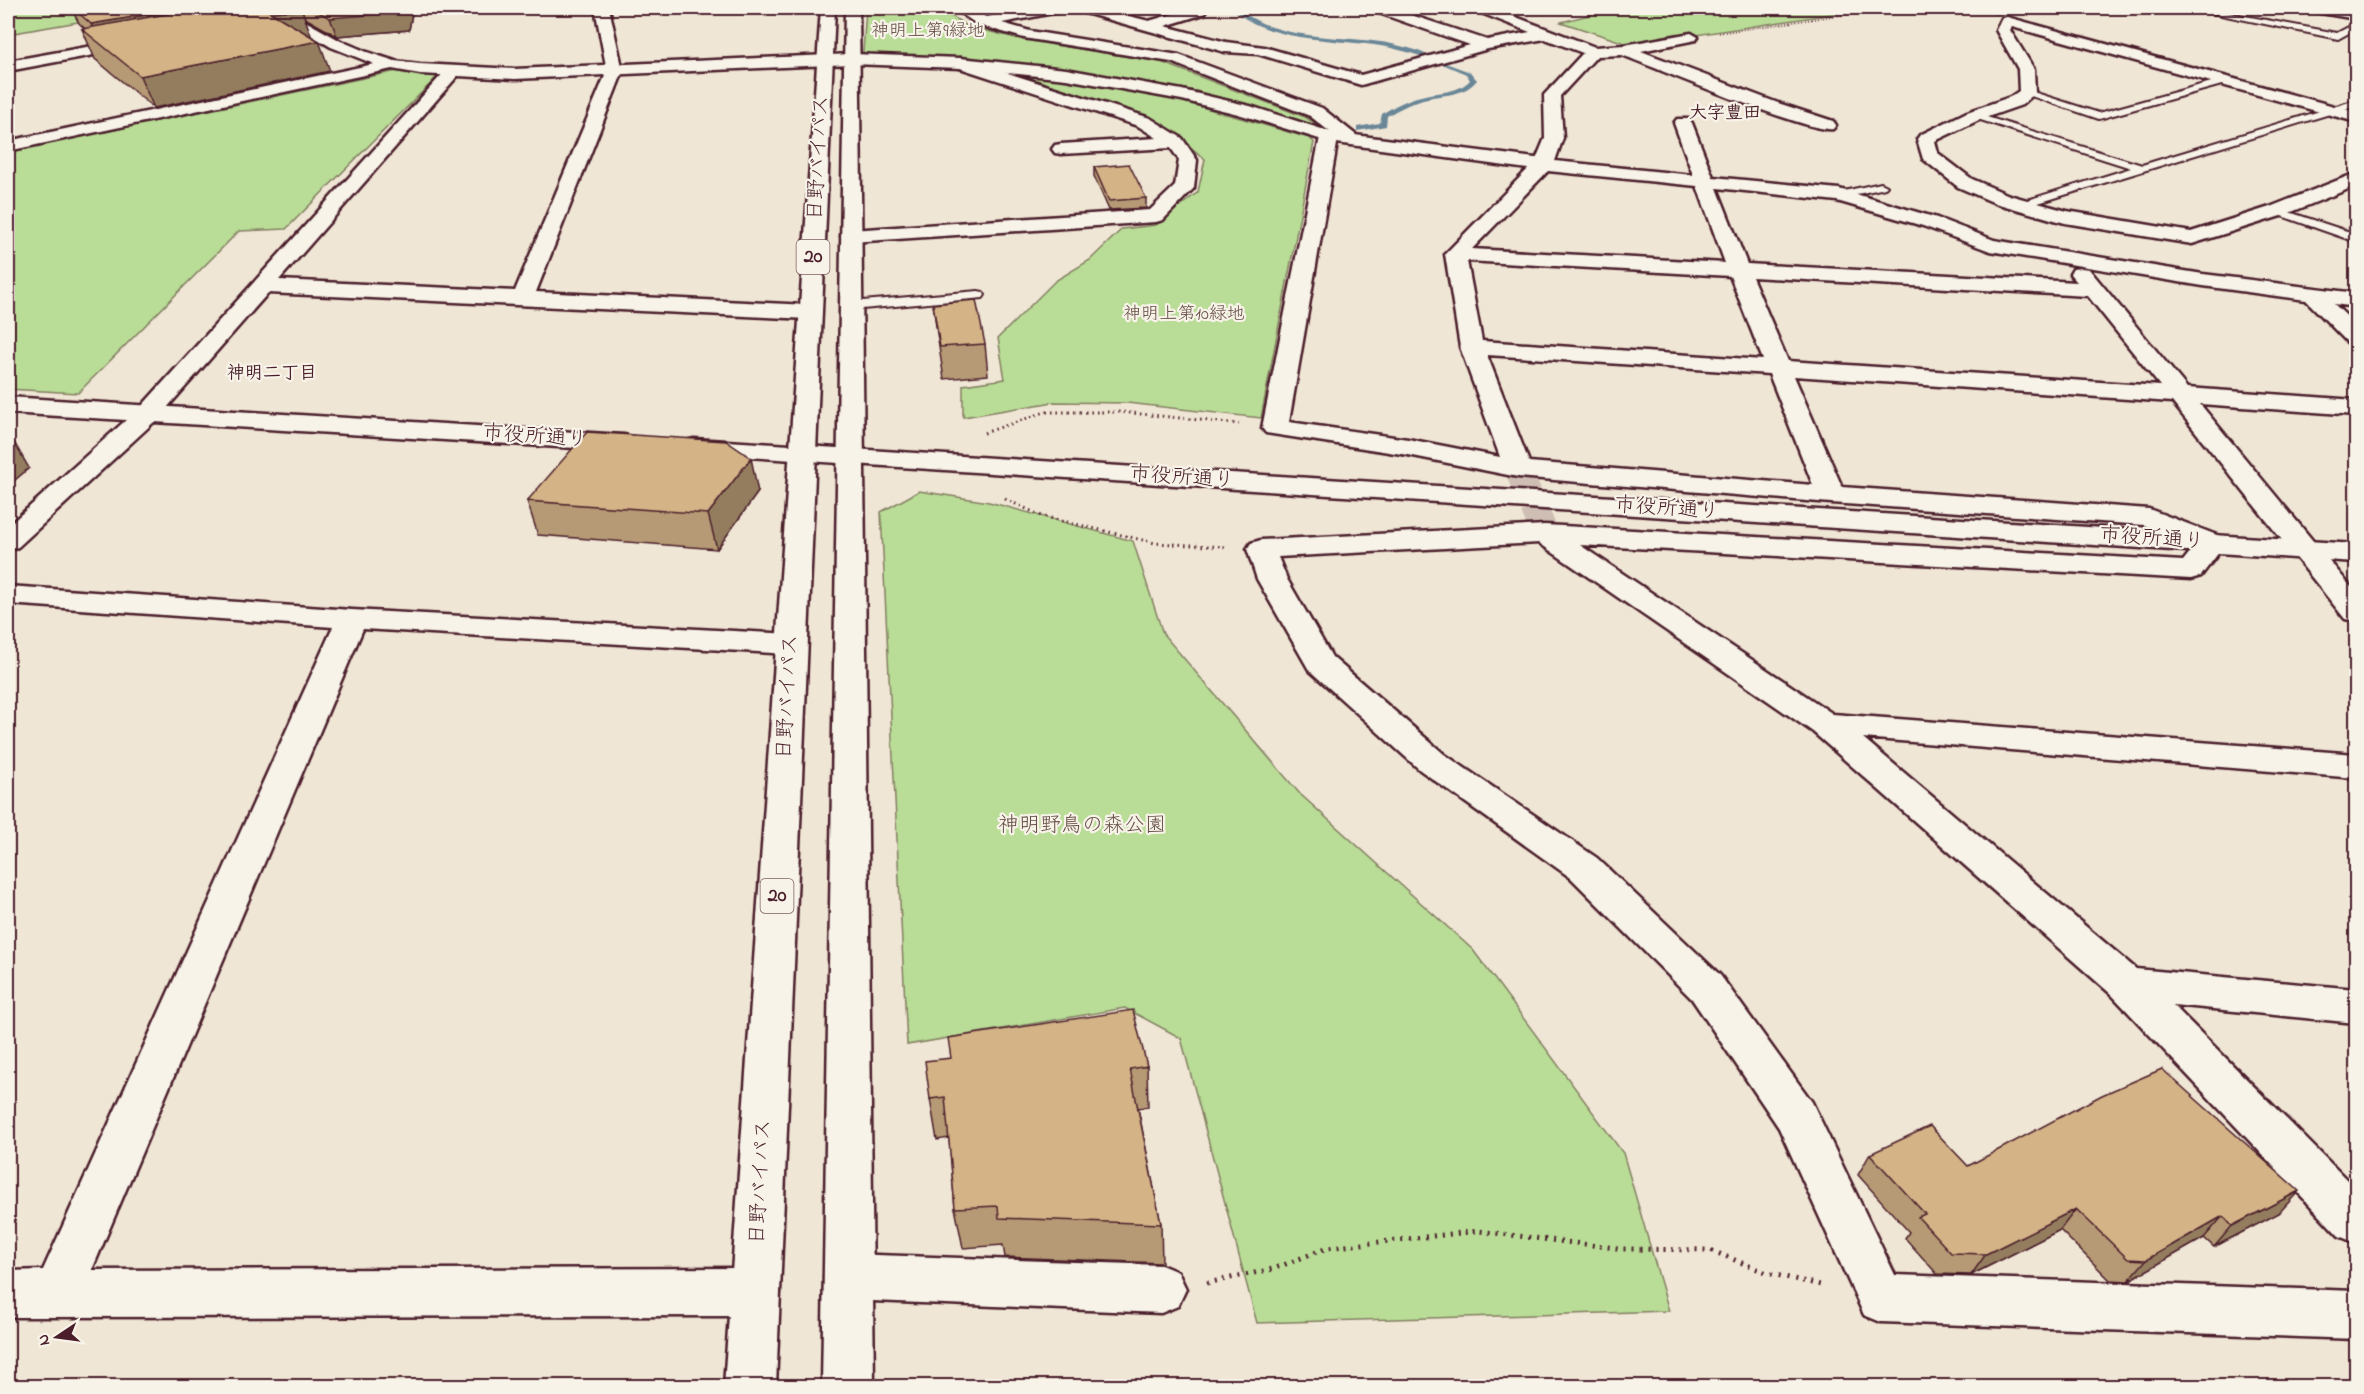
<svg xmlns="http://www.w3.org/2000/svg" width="2364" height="1394" viewBox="0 0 2364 1394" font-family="'Indie Flower','Klee One',sans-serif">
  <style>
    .green { fill: #b9dd97; stroke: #827e61; stroke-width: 1.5 }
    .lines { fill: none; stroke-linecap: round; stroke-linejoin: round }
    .stream { fill: #6a8798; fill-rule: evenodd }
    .street-tunnel { stroke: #cfbeb3; stroke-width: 27; stroke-dasharray: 27 14; stroke-linecap: butt }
    .lane-casing { stroke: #4a1f2b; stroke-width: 4 }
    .street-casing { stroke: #4a1f2b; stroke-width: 5 }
    .secondary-casing { stroke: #4a1f2b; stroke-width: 5 }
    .highway-casing { stroke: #4a1f2b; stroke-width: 5 }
    .path-far2 { stroke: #4a1f2b; stroke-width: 1.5; stroke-dasharray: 1 2; stroke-linecap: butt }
    .path-far1 { stroke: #4a1f2b; stroke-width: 3; stroke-dasharray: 1.5 4; stroke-linecap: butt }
    .path { stroke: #4a1f2b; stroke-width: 5; stroke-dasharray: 2 6; stroke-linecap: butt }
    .lane { fill: #f7f3e8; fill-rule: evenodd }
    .street { fill: #f7f3e8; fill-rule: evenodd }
    .secondary { fill: #f7f3e8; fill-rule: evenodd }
    .highway { fill: #f7f3e8; fill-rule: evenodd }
    .wall { fill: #b69a74; stroke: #4a1f2b; stroke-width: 1.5 }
    .shaded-wall { fill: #947d5e; stroke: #4a1f2b; stroke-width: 1.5 }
    .building { fill: #d4b387; stroke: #4a1f2b; stroke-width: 1.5 }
    .labels { text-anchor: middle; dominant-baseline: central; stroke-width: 4.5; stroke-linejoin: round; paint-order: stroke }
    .far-park-label { font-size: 18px; fill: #664e46; stroke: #f7f3e8 }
    .far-neighbourhood-label { font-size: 18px; font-weight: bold; fill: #4a1f2b; stroke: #f7f3e8 }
    .shield { fill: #f7f3e8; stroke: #7e5f64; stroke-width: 1.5 }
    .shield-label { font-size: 20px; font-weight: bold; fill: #4a1f2b }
    .street-label { font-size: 21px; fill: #4a1f2b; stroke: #f7f3e8 }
    .park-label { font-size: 21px; fill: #664e46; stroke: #f7f3e8 }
  </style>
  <rect width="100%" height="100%" fill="#f0e6d5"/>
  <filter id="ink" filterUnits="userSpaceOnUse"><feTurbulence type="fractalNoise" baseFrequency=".0167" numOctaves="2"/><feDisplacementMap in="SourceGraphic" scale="12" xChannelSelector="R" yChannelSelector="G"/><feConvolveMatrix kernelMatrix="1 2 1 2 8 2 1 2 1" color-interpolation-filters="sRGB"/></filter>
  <g filter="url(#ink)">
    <!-- green -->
    <g class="green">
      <polygon points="8,8 160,8 8,34"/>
      <polygon points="866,8 939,8 967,26 1024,40 1161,62 1305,117 1326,130 1196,91 1027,64 863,53"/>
      <polygon points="1617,8 1872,8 1631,45 1561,22"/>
      <polygon points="397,71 438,76 286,229 239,231 78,393 8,389 8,152"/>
      <polygon points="1026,74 1171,98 1309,138 1314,142 1261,418 1127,403 1054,402 963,417 963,385 1005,379 998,338 1055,281 1090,260 1122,229 1156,225 1198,192 1205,159 1164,125 1018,79"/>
      <polygon points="919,491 989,502 1133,541 1163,634 1300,794 1473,950 1623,1153 1669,1311 1257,1323 1181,1038 1125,1008 907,1045 881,512"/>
    </g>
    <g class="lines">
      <!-- stream -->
      <g class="stream">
        <path d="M1232 8H1238C1278 43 1343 34 1392 44 1404 47 1417 49 1427 55L1424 57C1407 52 1391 47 1374 45 1331 39 1264 41 1232 8Z"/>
        <polygon points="1980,8 1987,8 2000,14 1995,15"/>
        <polygon points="2010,17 2330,103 2331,104 2326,105 2010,19"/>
        <path d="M1440 61 1470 72 1477 80C1463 97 1443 94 1423 99 1411 103 1398 109 1387 116L1386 126 1357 131V127L1380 123 1382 114C1394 106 1407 99 1421 96 1438 91 1457 94 1470 80L1466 74 1440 63Z"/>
        <polygon points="2351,109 2356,109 2356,113 2351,111"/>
      </g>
      <!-- street-tunnel -->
      <polyline class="street-tunnel" points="1518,469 1545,534"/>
      <defs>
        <g id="lane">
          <polygon points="2187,8 2202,8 2337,33 2356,23 2356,29 2338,39"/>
          <polygon points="2226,78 2231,81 2229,83 2099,119 2022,93 2030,91 2099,113"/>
          <polygon points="2356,100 2356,106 2022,208 2016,205 2018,203 2131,168 1968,116 1977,114 2142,165"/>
          <polygon points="1881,183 1887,186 1885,188 1839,198 1833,195 1835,193"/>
          <polygon points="2277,208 2356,234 2356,242 2273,213 2273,209"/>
          <polygon points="978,291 983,292 985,295 983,298 851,310 844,306 851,302"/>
        </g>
        <g id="street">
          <polygon points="595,8 609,8 623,71 536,292 809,305 817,307 820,312 817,317 809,319 268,293 158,418 149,421 140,418 136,413 140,408 447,69 459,69 461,72 279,280 515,291 607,71"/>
          <path d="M953 8H969L986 17 1038 8H1065L1063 11 1058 12 1002 23 1030 31 1179 55 1322 108 1356 135 1359 139 1356 143 1350 144 1338 138 1289 422 1408 439 1500 457 1460 347 1445 254 1535 162 1545 138 1544 95 1583 53 1545 39 1488 49 1361 85 1258 54 1225 52 1078 11 1076 8H1097L1149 21 1183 11 1181 8H1202L1206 11 1204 14 1165 26 1226 42 1264 47 1361 75 1470 45 1373 11 1371 8H1390L1487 40 1530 32 1476 11 1474 8H1492L1595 47 1624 45 1691 33 1698 37 1696 40 1641 51 1778 103 1833 121 1836 125 1833 129C1811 134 1654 67 1622 55L1597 56 1560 96 1563 138 1555 161 1693 175 1674 123 1677 119H1689L1692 123 1713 177 1839 189 1937 218 1994 240 2203 274 2356 293V307L2334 304 2356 325V345L2348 343 2306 300 2203 286 1990 251 1923 226 1837 201 1717 188 1747 264 2077 282 2070 274 2073 269 2081 268 2089 269 2187 388 2356 400V415L2200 404 2356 593V621L2345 619 2172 402 1794 376 1842 487 2149 509 2222 537 2226 543 2201 576 2191 579 1580 545 1833 714 2356 754V778L1863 738 2136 969 2356 989V1023L2173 1005 2356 1189V1243L2339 1236 2112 995 1813 732 1539 543 1278 557 1287 579 1332 657 1444 754 1597 858 1720 975 1812 1102 1895 1275 2356 1291V1339L1881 1322 1864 1315 1779 1128 1692 999 1571 878 1420 770 1309 670 1257 579 1247 549 1251 543 1261 540 1545 525 2183 561 2195 546 2144 525 1831 503 1518 477 1408 455 1266 433 1262 428 1320 137 1323 133 1330 132 1310 116 1171 62 1024 38 978 25ZM1548 171 1697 186 1725 263 1472 249ZM1467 261 1730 276 1763 360 1482 341ZM1752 277 2088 296 2160 386 1788 361ZM1487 355 1769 374 1813 485 1529 462Z"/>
          <polygon points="2308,8 2337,8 2356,11 2356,19 2315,12"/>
          <polygon points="2007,17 2356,112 2356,122 2012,27 2010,30 2034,69 2035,93 2022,105 1979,120 1935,141 1938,153 1972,179 2009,195 2067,211 2191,232 2270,207 2356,173 2356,186 2284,215 2192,244 2065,223 1995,203 1958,187 1923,159 1917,139 1920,135 1967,112 2010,97 2019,91 2018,69 1996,30 2002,18"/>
          <polygon points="137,38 145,43 142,46 8,71 8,61"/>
          <polygon points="960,58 1150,118 1182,138 1197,160 1194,188 1163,220 1156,222 851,242 844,240 841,236 844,232 851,230 1150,210 1175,186 1179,160 1171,148 1061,154 1055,153 1052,149 1055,145 1061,144 1157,138 1138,126 954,66 952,63"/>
          <polygon points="8,586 352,610 791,634 802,637 807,644 802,651 791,654 363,629 92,1270 755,1268 772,1275 780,1292 772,1309 755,1316 8,1317 8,1271 43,1270 333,627 8,604"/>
          <polygon points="848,1254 1161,1265 1178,1272 1186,1289 1178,1306 1161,1313 848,1300 831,1293 824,1277 831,1261"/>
        </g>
        <g id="secondary">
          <polygon points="265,8 282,8 341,41 367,52 395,61 420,64 515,69 852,54 960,58 1066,69 1182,90 1250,106 1331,132 1543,159 1550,161 1552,165 1550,169 1543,171 1329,142 1238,114 1182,100 1066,79 960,68 852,64 515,79 420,74 392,69 8,151 8,141 374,64 331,47"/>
          <polygon points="8,397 624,435 633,437 637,443 633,449 624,451 154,422 18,547 8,550 8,526 126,420 8,413"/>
          <polygon points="694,439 2356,544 2356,562 685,453 681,447 685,441"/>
        </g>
        <g id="highway">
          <polygon points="821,8 835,8 776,1386 724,1386"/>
          <polygon points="845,8 859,8 874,1386 822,1386"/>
        </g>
      </defs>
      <!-- lane casing -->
      <use href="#lane" class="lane-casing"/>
      <!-- street casing -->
      <use href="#street" class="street-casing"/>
      <!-- secondary casing -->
      <use href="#secondary" class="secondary-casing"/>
      <!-- highway casing -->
      <use href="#highway" class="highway-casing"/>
      <!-- path-far2 -->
      <polyline class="path-far2" points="1719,33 1888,8"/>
      <!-- path-far1 -->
      <g class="path-far1">
        <polyline points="984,433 1045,412 1121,412 1239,424"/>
        <polyline points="1005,499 1042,516 1155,543 1227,547"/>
      </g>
      <!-- path -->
      <polyline class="path" points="1207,1283 1273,1269 1327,1248 1478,1231 1623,1249 1710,1250 1767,1273 1825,1286"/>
      <!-- lane -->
      <use href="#lane" class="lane"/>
      <!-- street -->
      <use href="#street" class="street"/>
      <!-- secondary -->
      <use href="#secondary" class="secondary"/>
      <!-- highway -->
      <use href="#highway" class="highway"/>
    </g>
    <!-- wall -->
    <g class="wall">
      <polygon points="71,8 298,8 302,10 311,37 330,71 154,108 95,59 82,29 85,29 79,23"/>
      <polygon points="301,8 413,8 409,30 337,36 305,18"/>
      <polygon points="1094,167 1146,198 1146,208 1109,210 1094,176"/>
      <polygon points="933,304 985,344 988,375 944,379 937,334"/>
      <polygon points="758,492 717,549 538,535 527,501"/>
      <polygon points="1147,1066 1148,1107 1138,1108 1161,1224 1162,1263 1005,1257 1003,1245 963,1248 955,1208 949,1138 937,1140 930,1099"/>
      <polygon points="1870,1154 1968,1166 2279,1213 2214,1247 2204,1238 2128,1281 2110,1280 2060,1230 1971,1275 1937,1274 1905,1238 1909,1232 1858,1175"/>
    </g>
    <!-- shaded-wall -->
    <g class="shaded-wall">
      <polygon points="187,8 266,8 100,42 91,24"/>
      <polygon points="404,8 413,8 409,30 337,36 330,18"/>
      <polygon points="302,10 312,38 270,12"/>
      <polygon points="319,41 330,71 154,108 140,76"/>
      <polygon points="8,432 29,468 8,486"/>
      <polygon points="751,458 758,492 717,549 708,514"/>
      <polygon points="2299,1191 2279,1213 2214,1247 2232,1226"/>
      <polygon points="2076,1209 2060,1230 1971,1275 1986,1254"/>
      <polygon points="2223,1216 2204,1238 2128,1281 2146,1260"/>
    </g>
    <!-- building -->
    <g class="building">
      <polygon points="73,8 187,8 91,24"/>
      <polygon points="201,8 298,8 302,10 270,12 319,41 140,76 82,29"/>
      <polygon points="311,8 404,8 403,12 330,18"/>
      <polygon points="1129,164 1146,198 1109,201 1094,167"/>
      <polygon points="976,300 985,344 940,347 933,304"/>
      <polygon points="587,432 726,441 751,458 708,514 527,501"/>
      <polygon points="1133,1010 1147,1066 1130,1069 1161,1224 999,1218 998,1206 955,1208 945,1097 930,1099 925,1061 951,1058 948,1038"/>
      <polygon points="2162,1069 2299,1191 2232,1226 2223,1216 2146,1260 2128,1259 2076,1209 1986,1254 1951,1253 1918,1217 1925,1214 1870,1154 1930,1126 1968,1166 2102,1095"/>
    </g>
  </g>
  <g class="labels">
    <!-- far-park labels -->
    <g class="far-park-label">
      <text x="928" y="32">神明上第9緑地</text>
      <text x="1184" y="315">神明上第10緑地</text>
    </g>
    <!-- far-neighbourhood labels -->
    <g class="far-neighbourhood-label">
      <text x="1725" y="114">大字豊田</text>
      <text x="272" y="374">神明二丁目</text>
    </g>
    <!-- shield labels -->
    <g class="shield">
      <rect x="796.5" y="240" width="33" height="34" rx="4.5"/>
      <rect x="760.5" y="879" width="33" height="34" rx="4.5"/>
    </g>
    <g class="shield-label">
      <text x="813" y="257">20</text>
      <text x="777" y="896">20</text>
    </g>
    <!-- street labels -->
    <g class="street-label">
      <text transform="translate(819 158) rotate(-87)">日野バイパス</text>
      <text transform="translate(535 437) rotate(4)">市役所通り</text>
      <text transform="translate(1182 478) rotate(4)">市役所通り</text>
      <text transform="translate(1667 509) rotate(4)">市役所通り</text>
      <text transform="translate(2152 539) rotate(4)">市役所通り</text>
      <text transform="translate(788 697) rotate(-87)">日野バイパス</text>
      <text transform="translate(761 1182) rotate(-87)">日野バイパス</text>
    </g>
    <!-- park labels -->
    <g class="park-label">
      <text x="1082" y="826">神明野鳥の森公園</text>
    </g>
  </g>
  <!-- margin -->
  <rect width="2364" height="1394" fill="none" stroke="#f7f3e8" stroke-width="30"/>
  <rect x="15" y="15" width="2334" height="1364" fill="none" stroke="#4a1f2b" stroke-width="2" filter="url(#ink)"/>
  <!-- north arrow -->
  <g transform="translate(57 1337) rotate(257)" stroke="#f7f3e8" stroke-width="4.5" paint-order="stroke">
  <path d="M0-4.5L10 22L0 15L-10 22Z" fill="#4a1f2b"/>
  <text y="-9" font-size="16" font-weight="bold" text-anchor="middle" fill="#4a1f2b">N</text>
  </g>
</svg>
